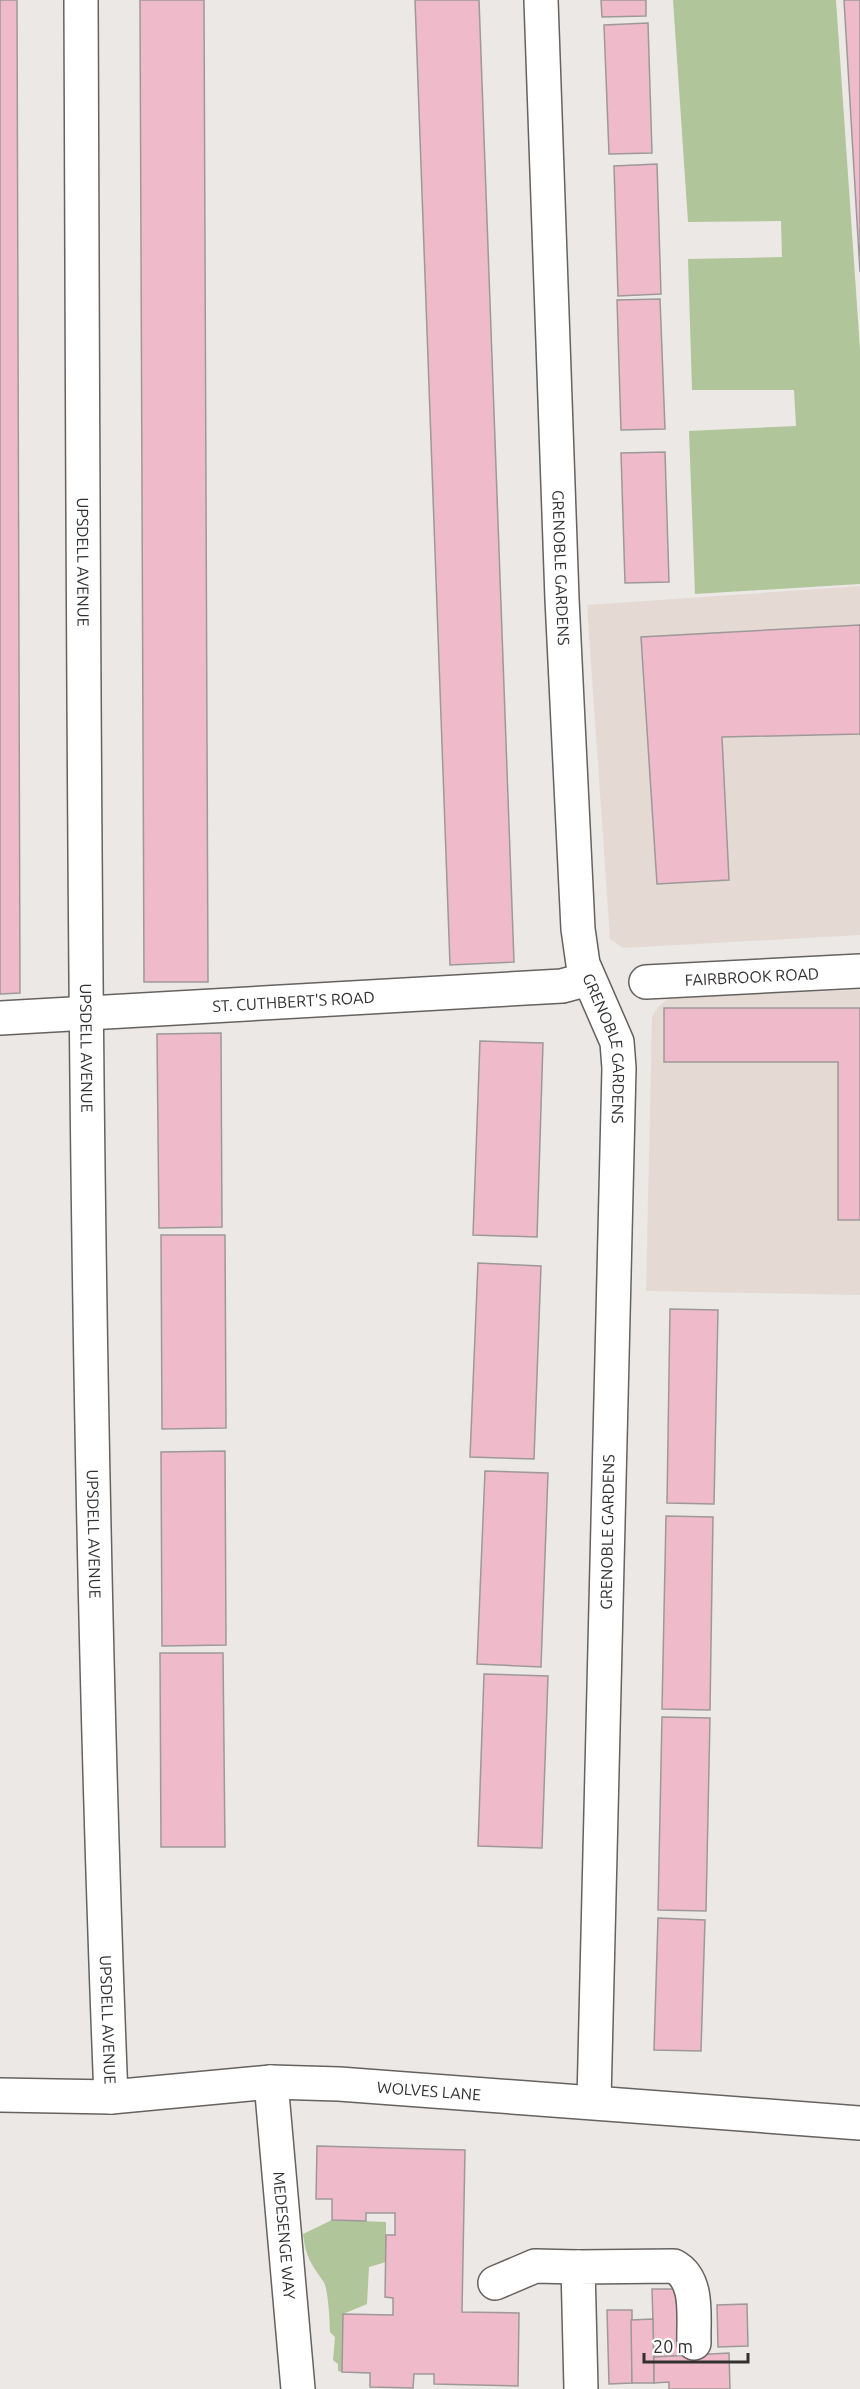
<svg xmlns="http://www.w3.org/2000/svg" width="860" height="2389" viewBox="0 0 860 2389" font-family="Ubuntu,sans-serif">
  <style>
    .built { fill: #e5d9d4 }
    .green { fill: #b1c59a }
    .building { fill: #efbac9; stroke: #9d999a; stroke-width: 1.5 }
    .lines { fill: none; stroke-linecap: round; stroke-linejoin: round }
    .minor-casing { stroke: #656260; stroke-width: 36 }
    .minor { stroke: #fff; stroke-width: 33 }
    .labels { text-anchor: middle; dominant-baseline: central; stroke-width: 4.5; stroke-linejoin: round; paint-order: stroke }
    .street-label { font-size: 16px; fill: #333130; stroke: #fff }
  </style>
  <rect width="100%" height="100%" fill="#ece8e6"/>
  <!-- built -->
  <g class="built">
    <polygon points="860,586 860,935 623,948 610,939 587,605"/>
    <polygon points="860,990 860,1295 646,1291 652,1017 658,1007 670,997"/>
  </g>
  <!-- green -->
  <g class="green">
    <polygon points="673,0 836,0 860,349 860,584 695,594 689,431 796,426 794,390 692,390 688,259 782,257 781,221 688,222"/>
    <path d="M332 2220 386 2222V2262L369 2267 367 2304 343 2314 342 2372 338 2371V2364L333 2360 335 2337 330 2332C330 2323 328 2286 323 2281 310 2262 306 2257 303 2234Z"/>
  </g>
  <!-- building -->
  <g class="building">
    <polygon points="0,0 17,0 20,993 0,994"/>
    <polygon points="140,0 204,0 208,982 144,982"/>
    <polygon points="415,0 479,0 514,962 450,965"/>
    <polygon points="601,0 646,0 646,16 602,17"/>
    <polygon points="844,0 860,0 860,272"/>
    <polygon points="648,23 652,153 609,154 604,25"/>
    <polygon points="657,164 661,294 618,296 614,166"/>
    <polygon points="660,299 665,429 621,430 617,300"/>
    <polygon points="665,452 669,582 625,583 621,453"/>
    <polygon points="860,625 860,734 722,737 729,880 657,884 641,637"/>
    <polygon points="664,1008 860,1008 860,1220 838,1220 838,1062 664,1062"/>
    <polygon points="221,1033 222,1227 159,1228 157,1034"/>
    <polygon points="480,1041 543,1043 537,1237 473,1235"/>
    <polygon points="161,1235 225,1235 226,1428 162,1429"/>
    <polygon points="478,1263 541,1266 534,1459 470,1457"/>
    <polygon points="670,1309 718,1310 714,1504 667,1503"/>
    <polygon points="225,1451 226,1645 162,1646 161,1452"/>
    <polygon points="485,1471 548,1473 541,1667 477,1664"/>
    <polygon points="666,1516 713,1517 710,1710 662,1709"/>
    <polygon points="160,1653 223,1653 225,1847 161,1847"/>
    <polygon points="484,1674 548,1676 542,1848 478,1846"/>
    <polygon points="662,1717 710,1718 706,1911 658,1910"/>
    <polygon points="658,1918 705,1920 701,2051 654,2050"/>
    <polygon points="317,2146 465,2150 462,2312 519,2313 518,2386 434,2384 434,2374 414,2374 413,2388 370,2387 370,2373 342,2372 343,2314 393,2315 393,2298 385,2297 386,2235 395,2235 395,2213 366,2213 366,2221 332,2220 332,2199 316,2199"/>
    <polygon points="652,2289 680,2289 681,2356 654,2357"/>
    <polygon points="747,2304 748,2346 718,2347 717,2305"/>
    <polygon points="607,2310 632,2310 632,2383 609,2384"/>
    <polygon points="653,2319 654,2383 632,2383 631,2320"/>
    <polygon points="729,2353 730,2389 669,2389 669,2382 654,2383 654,2357"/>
  </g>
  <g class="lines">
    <defs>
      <g id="minor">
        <path id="s1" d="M81 0C84 699 83 1398 111 2097"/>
        <path id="s2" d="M541 0 562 599 578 929 583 964 617 1042 619 1068 594 2101"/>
        <path id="s3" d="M646 982 860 971"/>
        <path id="s4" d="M0 1018 562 986 588 979"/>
        <path id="s5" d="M271 2082 298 2389"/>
        <path id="s6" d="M0 2095 111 2097 271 2082 339 2084 860 2123"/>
        <polyline points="495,2283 535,2266 578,2267"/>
        <path d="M581 2389 578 2267 674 2266C700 2280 693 2318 694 2343"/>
      </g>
    </defs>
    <!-- minor casing -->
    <use href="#minor" class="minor-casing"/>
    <!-- minor -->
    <use href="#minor" class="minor"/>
  </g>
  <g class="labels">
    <!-- street labels -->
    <g class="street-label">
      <text stroke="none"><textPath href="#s1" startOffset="562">UPSDELL AVENUE</textPath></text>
      <text stroke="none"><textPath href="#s2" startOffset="568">GRENOBLE GARDENS</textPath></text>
      <text stroke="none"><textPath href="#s3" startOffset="106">FAIRBROOK ROAD</textPath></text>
      <text stroke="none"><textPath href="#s4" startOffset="294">ST. CUTHBERT'S ROAD</textPath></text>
      <text stroke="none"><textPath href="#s1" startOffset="1048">UPSDELL AVENUE</textPath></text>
      <text stroke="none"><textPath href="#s2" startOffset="1054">GRENOBLE GARDENS</textPath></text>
      <text transform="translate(607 1532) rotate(-89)">GRENOBLE GARDENS</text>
      <text stroke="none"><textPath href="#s1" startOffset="1534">UPSDELL AVENUE</textPath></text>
      <text stroke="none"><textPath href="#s1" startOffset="2020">UPSDELL AVENUE</textPath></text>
      <text stroke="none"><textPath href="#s6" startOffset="430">WOLVES LANE</textPath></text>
      <text stroke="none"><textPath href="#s5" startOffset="154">MEDESENGE WAY</textPath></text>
    </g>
  </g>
  <!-- scale -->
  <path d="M644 2353v9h104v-9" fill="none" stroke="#333130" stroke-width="3"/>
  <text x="653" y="2353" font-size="18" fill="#333130" stroke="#ffffff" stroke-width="4.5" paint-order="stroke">20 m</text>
</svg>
